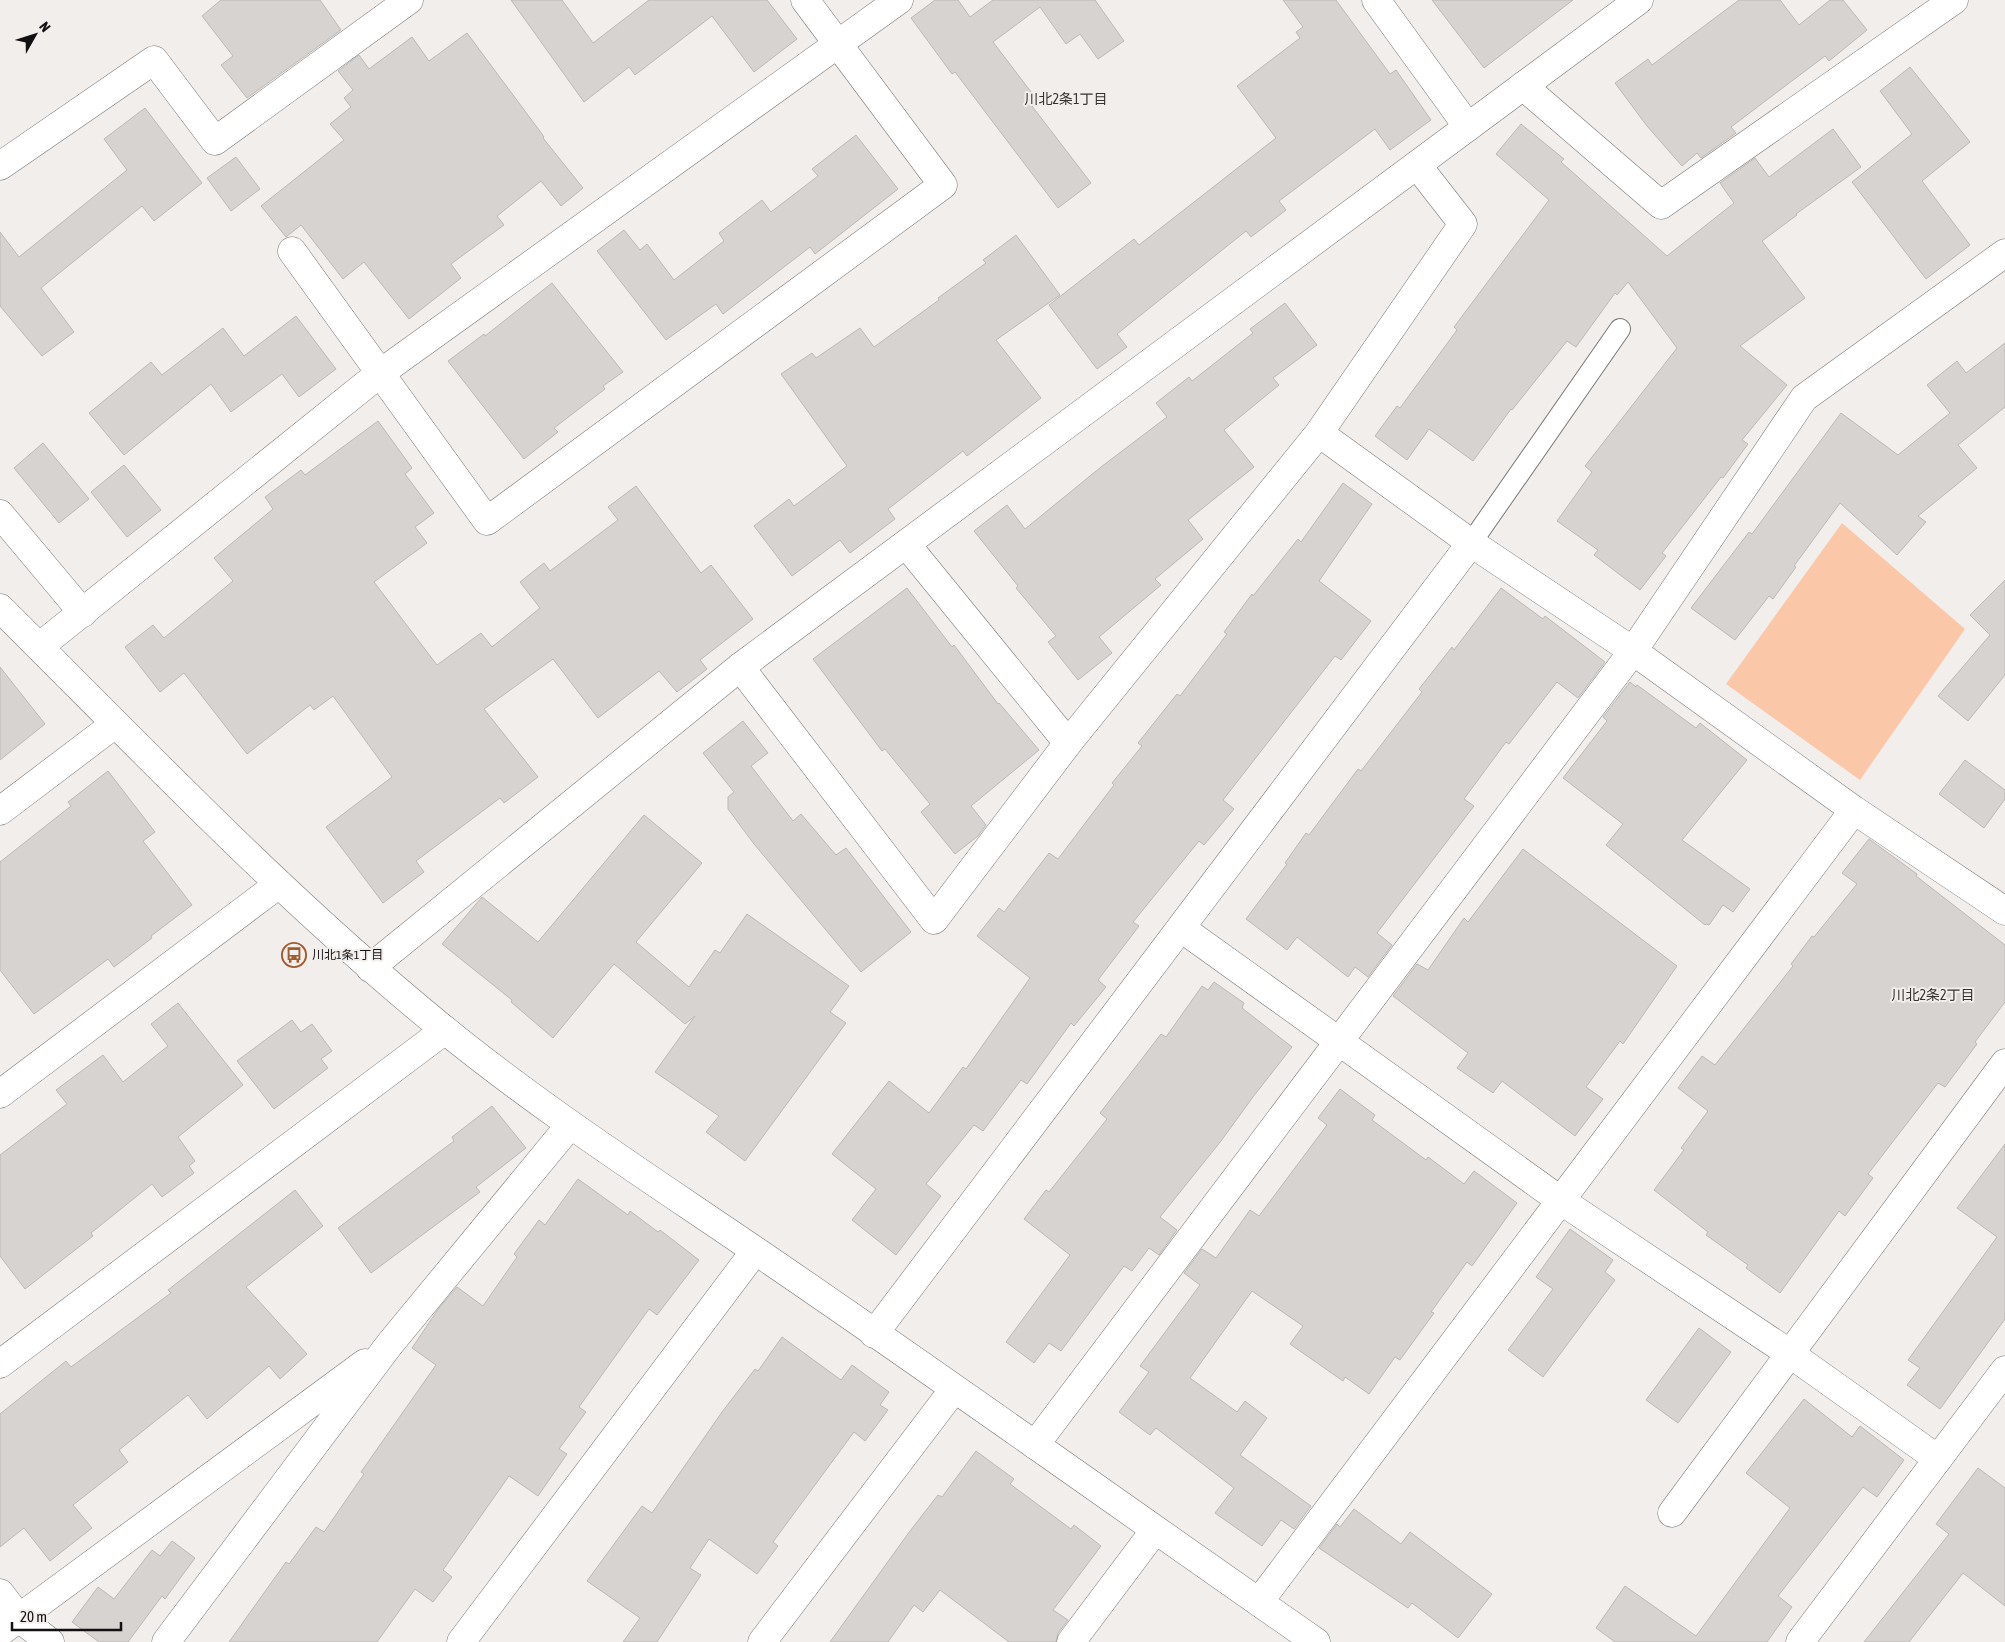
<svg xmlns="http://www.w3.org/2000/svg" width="2005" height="1642" viewBox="0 0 2005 1642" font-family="'Asap Condensed','Noto Sans JP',sans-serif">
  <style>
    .green { fill: #fbc7a9 }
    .building { fill: #d7d3d1; stroke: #bbb8b6 }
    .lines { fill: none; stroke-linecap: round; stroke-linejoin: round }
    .lane-casing { stroke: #7b7876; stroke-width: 22 }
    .street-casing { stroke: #7b7876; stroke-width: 29 }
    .secondary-casing { stroke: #7b7876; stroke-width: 29 }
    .lane { stroke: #fff; stroke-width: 20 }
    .street { stroke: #fff; stroke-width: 28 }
    .secondary { stroke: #fff; stroke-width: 28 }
    .labels { text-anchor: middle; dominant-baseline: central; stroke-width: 4; stroke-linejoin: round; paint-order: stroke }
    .poi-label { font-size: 12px; fill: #121010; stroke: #f2eeec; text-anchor: start }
    .neighbourhood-label { font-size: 14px; fill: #34312f; stroke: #f2eeec }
  </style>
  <rect width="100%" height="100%" fill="#f2eeec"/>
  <!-- green -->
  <polygon class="green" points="1842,523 1965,629 1860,780 1726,684"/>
  <!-- building -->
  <g class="building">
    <polygon points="221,0 320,0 341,30 247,98 221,65 233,56 202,16"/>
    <polygon points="511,0 562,0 593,43 649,0 767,0 797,39 754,72 712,16 635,75 629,67 584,102"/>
    <polygon points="935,0 958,0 970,17 993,0 1095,0 1124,41 1098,59 1080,34 1066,44 1040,7 993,42 1038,101 1032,106 1091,183 1058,208 955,72 952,74 911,18"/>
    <polygon points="1283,0 1336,0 1390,74 1396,70 1431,120 1390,150 1375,129 1279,201 1286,210 1251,237 1246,231 1117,334 1127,347 1097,369 1049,305 1134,239 1139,245 1276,138 1237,86 1300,38 1296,32 1303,27"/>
    <polygon points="1432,0 1573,0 1484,68"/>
    <polygon points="1739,0 1780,0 1799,25 1830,0 1843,0 1867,30 1829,61 1825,56 1731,127 1736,133 1701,158 1697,153 1682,166 1647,126 1615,83 1648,59 1652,65"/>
    <polygon points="467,33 542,134 544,137 543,138 583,188 561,206 541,181 497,216 504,225 451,264 461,278 409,319 364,262 343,279 301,225 286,237 261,206 344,140 330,124 351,107 344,98 353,90 338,71 359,55 369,69 412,37 429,61"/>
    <polygon points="1910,67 1970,142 1922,181 1970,245 1926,279 1852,182 1912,134 1880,91"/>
    <polygon points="145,108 202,183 154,221 142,206 41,288 74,332 42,356 0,306 0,232 19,257 127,170 104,139"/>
    <polygon points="1521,124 1564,159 1561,162 1667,256 1734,203 1720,183 1755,158 1769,177 1833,129 1861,167 1796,214 1797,215 1762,241 1805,298 1740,346 1787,385 1742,440 1748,444 1723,478 1721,477 1662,553 1666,556 1640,590 1594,555 1598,550 1557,521 1592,472 1585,466 1677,348 1628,282 1617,295 1615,293 1576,347 1567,341 1512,410 1511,409 1473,461 1429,429 1407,460 1375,436 1397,406 1400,408 1457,330 1454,327 1549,200 1496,154"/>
    <polygon points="856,135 898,189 815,254 810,247 723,314 716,304 666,340 597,251 624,230 640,250 647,244 674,280 724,241 719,233 762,200 771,212 818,176 812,169"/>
    <polygon points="236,157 260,189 231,211 207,178"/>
    <polygon points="1016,235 1060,295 996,340 1041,398 967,456 963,451 888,509 895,519 850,553 840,540 792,576 754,526 789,499 794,506 847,466 781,374 812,353 816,358 860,328 874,347 939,300 938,298 986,263 983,260"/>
    <polygon points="552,283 623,372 603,386 605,389 554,428 558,432 524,459 448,361 484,334 485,336"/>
    <polygon points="1285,303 1317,345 1273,378 1279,385 1224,430 1254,467 1188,520 1203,539 1155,579 1161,585 1099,637 1112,653 1078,680 1048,642 1056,636 1016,588 1018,586 974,531 1007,505 1025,529 1101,467 1167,417 1156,403 1189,377 1192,381 1253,333 1250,329"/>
    <polygon points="296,316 336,369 299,397 282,374 231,412 211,384 124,455 89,413 151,362 162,375 223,328 244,356"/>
    <polygon points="2005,343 2005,407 1958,445 1977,468 1918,516 1926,522 1897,555 1840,503 1794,566 1796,567 1773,599 1769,596 1735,640 1691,608 1749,532 1752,534 1841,413 1898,455 1950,413 1927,385 1957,361 1966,373"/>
    <polygon points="378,421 412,468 405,474 434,513 415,527 427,543 374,582 437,665 481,633 492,647 540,608 520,582 544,563 550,571 618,520 608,507 636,486 701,573 711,565 753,619 700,660 707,669 677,692 659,671 598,718 553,659 484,709 538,777 504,803 500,798 416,861 424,872 383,903 326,827 392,777 333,696 314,710 310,705 247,754 184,673 160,692 125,647 153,625 164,638 233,581 214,558 273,509 265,497 301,470 305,475"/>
    <polygon points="43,443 89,499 59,523 14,468"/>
    <polygon points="124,465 161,510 127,537 91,492"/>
    <polygon points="1343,483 1372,504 1319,581 1371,621 1341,660 1335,656 1223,800 1234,809 1204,845 1199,841 1133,922 1139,926 1098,980 1106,987 1074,1026 1071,1023 1027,1084 1021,1080 983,1131 974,1125 926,1184 941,1196 896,1255 852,1220 876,1189 832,1154 889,1081 929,1113 963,1067 966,1069 1030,978 977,936 999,908 1004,912 1049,853 1058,859 1114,785 1112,783 1142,746 1138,743 1177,694 1180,696 1227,634 1224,632 1252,594 1253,596 1298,539 1301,542"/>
    <polygon points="2005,580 2005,675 1968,721 1938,696 1990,635 1970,615"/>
    <polygon points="907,588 952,647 954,645 998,704 999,703 1039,750 971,806 986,825 978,836 955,854 921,812 930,804 885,749 882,751 813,659"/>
    <polygon points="1501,588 1543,619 1545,616 1605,662 1578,698 1557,682 1509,744 1506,742 1464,799 1474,806 1377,933 1392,945 1368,977 1355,967 1348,977 1297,937 1287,950 1246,919 1287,864 1285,863 1306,833 1309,835 1358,769 1361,771 1422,692 1419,689 1452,647 1454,650"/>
    <polygon points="0,667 45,724 0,760"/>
    <polygon points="1630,682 1636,687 1637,685 1696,728 1700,723 1747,760 1682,840 1750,889 1733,912 1723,905 1709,925 1706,924 1705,925 1606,845 1623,824 1563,778 1607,721 1603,717"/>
    <polygon points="743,721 768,753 751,766 793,821 801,814 836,855 846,848 911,932 861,972 754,844 728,809 728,797 734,792 703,753"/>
    <polygon points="1965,760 2005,790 2005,799 1984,828 1939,794"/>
    <polygon points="108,771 155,832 143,841 192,905 151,936 152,938 114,967 108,959 34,1014 0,970 0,862 71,806 68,802"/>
    <polygon points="644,815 702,863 636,942 689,987 715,950 720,953 747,914 849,986 830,1012 846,1023 745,1161 706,1132 719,1116 655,1072 695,1016 685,1024 614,964 553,1038 511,1002 512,1000 442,944 482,897 538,942"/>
    <polygon points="1869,839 1917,874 1916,876 2005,945 2005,1002 1975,1042 1977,1044 1945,1087 1938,1083 1868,1174 1873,1178 1845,1216 1839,1211 1780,1293 1746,1268 1748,1265 1706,1235 1708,1232 1654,1190 1684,1150 1681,1148 1708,1111 1678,1088 1702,1056 1715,1065 1793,966 1791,964 1812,936 1814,937 1857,884 1842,873"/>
    <polygon points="1523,849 1677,966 1623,1044 1620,1041 1586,1087 1603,1099 1575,1136 1502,1081 1493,1093 1457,1068 1468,1053 1393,996 1417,964 1428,970 1464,918 1468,922"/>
    <polygon points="1214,982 1244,1003 1242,1008 1292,1047 1253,1097 1221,1141 1160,1217 1177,1230 1159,1255 1149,1248 1132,1271 1124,1266 1061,1351 1049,1343 1034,1363 1006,1342 1070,1255 1024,1219 1046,1190 1049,1192 1107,1119 1100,1113 1161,1034 1166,1037 1202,986 1208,990"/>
    <polygon points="178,1003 243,1085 178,1137 195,1161 189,1166 194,1173 162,1197 152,1184 91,1233 93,1236 25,1289 0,1256 0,1155 67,1104 56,1090 103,1055 123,1082 168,1046 151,1024"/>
    <polygon points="292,1020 301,1032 312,1024 332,1051 321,1059 328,1068 274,1109 237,1061"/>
    <polygon points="1340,1089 1375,1115 1372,1120 1426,1160 1428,1157 1464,1184 1474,1171 1517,1203 1472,1266 1467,1262 1431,1312 1434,1313 1400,1360 1395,1357 1369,1394 1345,1377 1343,1381 1290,1344 1303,1326 1252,1291 1190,1378 1237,1412 1245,1401 1267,1418 1240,1455 1311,1506 1294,1529 1281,1520 1262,1546 1215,1513 1234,1488 1156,1428 1150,1435 1119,1412 1149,1372 1140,1366 1200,1285 1184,1273 1202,1249 1216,1258 1250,1210 1259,1216 1327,1125 1318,1118"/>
    <polygon points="492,1106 526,1148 476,1187 480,1192 371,1273 338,1228 454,1141 452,1137"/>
    <polygon points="2005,1144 2005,1319 1940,1409 1907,1385 1920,1368 1908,1360 1997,1237 1957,1208"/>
    <polygon points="578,1179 628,1215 630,1211 658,1232 660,1230 699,1260 657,1315 649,1309 579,1407 586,1412 559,1449 567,1454 538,1496 509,1476 443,1570 452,1577 433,1602 415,1589 377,1642 229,1642 286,1562 289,1564 316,1527 324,1532 364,1474 361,1472 436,1365 412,1348 439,1308 457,1287 483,1306 517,1257 514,1254 539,1220 545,1225"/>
    <polygon points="295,1190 323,1226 246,1287 307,1354 280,1379 269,1366 207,1419 188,1395 119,1450 128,1462 73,1505 92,1528 50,1561 24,1528 0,1547 0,1414 66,1361 71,1367 171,1293 168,1290"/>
    <polygon points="1570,1229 1613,1260 1605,1272 1615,1280 1543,1377 1508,1350 1553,1289 1536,1277"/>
    <polygon points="1699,1328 1731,1352 1678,1423 1646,1400"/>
    <polygon points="782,1337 841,1380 852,1365 889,1392 880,1405 888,1410 865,1441 854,1432 773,1542 778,1546 757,1574 709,1539 690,1568 701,1575 657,1642 623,1642 640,1618 587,1581 642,1506 652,1513 722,1412 755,1369 758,1371"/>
    <polygon points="1804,1399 1852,1437 1860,1426 1904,1460 1877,1497 1863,1487 1778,1596 1792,1607 1767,1642 1615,1642 1596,1628 1625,1586 1696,1636 1790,1508 1746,1473"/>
    <polygon points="976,1451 1014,1479 1010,1484 1071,1529 1074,1525 1101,1546 1053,1610 1068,1620 1058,1633 1056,1642 1009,1642 940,1590 923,1612 914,1605 888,1642 830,1642 910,1531 938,1495 942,1497"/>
    <polygon points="1978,1468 2005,1488 2005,1606 1963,1573 1909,1642 1864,1642 1949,1534 1936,1524"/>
    <polygon points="1354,1509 1401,1544 1410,1532 1492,1594 1458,1638 1412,1603 1408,1608 1319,1548 1337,1524 1340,1527"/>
    <polygon points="172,1541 195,1558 165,1599 162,1596 128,1642 99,1642 72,1622 98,1587 114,1599 152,1550 160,1556"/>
  </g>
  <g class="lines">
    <defs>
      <polyline id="lane" points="1471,543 1620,329"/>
      <g id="street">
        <polyline points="1376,0 1468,127"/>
        <polyline points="1523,86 1661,205 1954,0"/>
        <polyline points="0,166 154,60 215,141 409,0"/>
        <polyline points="292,251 487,521 943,185 805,0"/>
        <polyline points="1319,433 1471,543 1633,651 1854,810 2005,911"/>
        <polyline points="0,514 83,613"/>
        <polyline points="906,544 1068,743"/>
        <polyline points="39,647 379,374 899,0"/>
        <polyline points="740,667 934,920 1068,743 1319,433 1463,224 1417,165"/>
        <polyline points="0,811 115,724"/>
        <polyline points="1181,928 1560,1200 1789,1353 1938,1459"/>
        <polyline points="370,968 740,667 1639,0"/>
        <polyline points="0,1094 279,884"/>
        <polyline points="874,1334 1471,543"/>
        <polyline points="0,1364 445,1030"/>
        <polyline points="1035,1445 1633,651 1804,398 2005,253"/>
        <polyline points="1672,1513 2005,1063"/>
        <polyline points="0,1593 19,1618 50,1642"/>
        <polyline points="1259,1602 1854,810"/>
        <polyline points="0,1632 365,1363"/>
        <polyline points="166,1642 389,1345 570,1125"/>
        <polyline points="461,1642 755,1251"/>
        <polyline points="762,1642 954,1389"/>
        <polyline points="1071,1642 1155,1530"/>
        <polyline points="1800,1642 2005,1370"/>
      </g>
      <path id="secondary" d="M0 608C144 751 283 898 440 1026 540 1108 649 1178 756 1251 944 1379 1129 1512 1316 1642"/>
    </defs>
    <!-- lane casing -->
    <use href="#lane" class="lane-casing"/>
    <!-- street casing -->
    <use href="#street" class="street-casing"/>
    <!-- secondary casing -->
    <use href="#secondary" class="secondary-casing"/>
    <!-- lane -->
    <use href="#lane" class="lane"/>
    <!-- street -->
    <use href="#street" class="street"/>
    <!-- secondary -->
    <use href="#secondary" class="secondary"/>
  </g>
  <!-- icons -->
  <defs>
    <symbol id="bus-ring" viewBox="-11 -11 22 22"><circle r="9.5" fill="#f2eeec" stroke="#a05b2e" stroke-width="1.5"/><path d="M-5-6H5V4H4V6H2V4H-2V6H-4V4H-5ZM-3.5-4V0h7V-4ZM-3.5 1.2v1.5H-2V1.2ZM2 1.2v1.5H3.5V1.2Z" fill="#a05b2e"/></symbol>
  </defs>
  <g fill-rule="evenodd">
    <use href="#bus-ring" x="280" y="941" width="28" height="28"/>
  </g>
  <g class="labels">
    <!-- poi labels -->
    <g class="poi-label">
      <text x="312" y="955">川北1条1丁目</text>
    </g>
    <!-- neighbourhood labels -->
    <g class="neighbourhood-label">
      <text x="1066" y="99">川北2条1丁目</text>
      <text x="1933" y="995">川北2条2丁目</text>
    </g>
  </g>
  <!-- north arrow -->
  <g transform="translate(35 35) rotate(51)" stroke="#f2eeec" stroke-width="4" paint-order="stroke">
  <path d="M0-4L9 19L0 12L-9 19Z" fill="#121010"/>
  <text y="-8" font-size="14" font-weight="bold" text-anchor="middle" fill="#121010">N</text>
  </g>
  <!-- scale -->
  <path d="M12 1622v8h109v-8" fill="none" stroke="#121010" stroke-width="2.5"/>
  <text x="20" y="1622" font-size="15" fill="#121010" stroke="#f2eeec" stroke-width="4" paint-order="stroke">20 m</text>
</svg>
